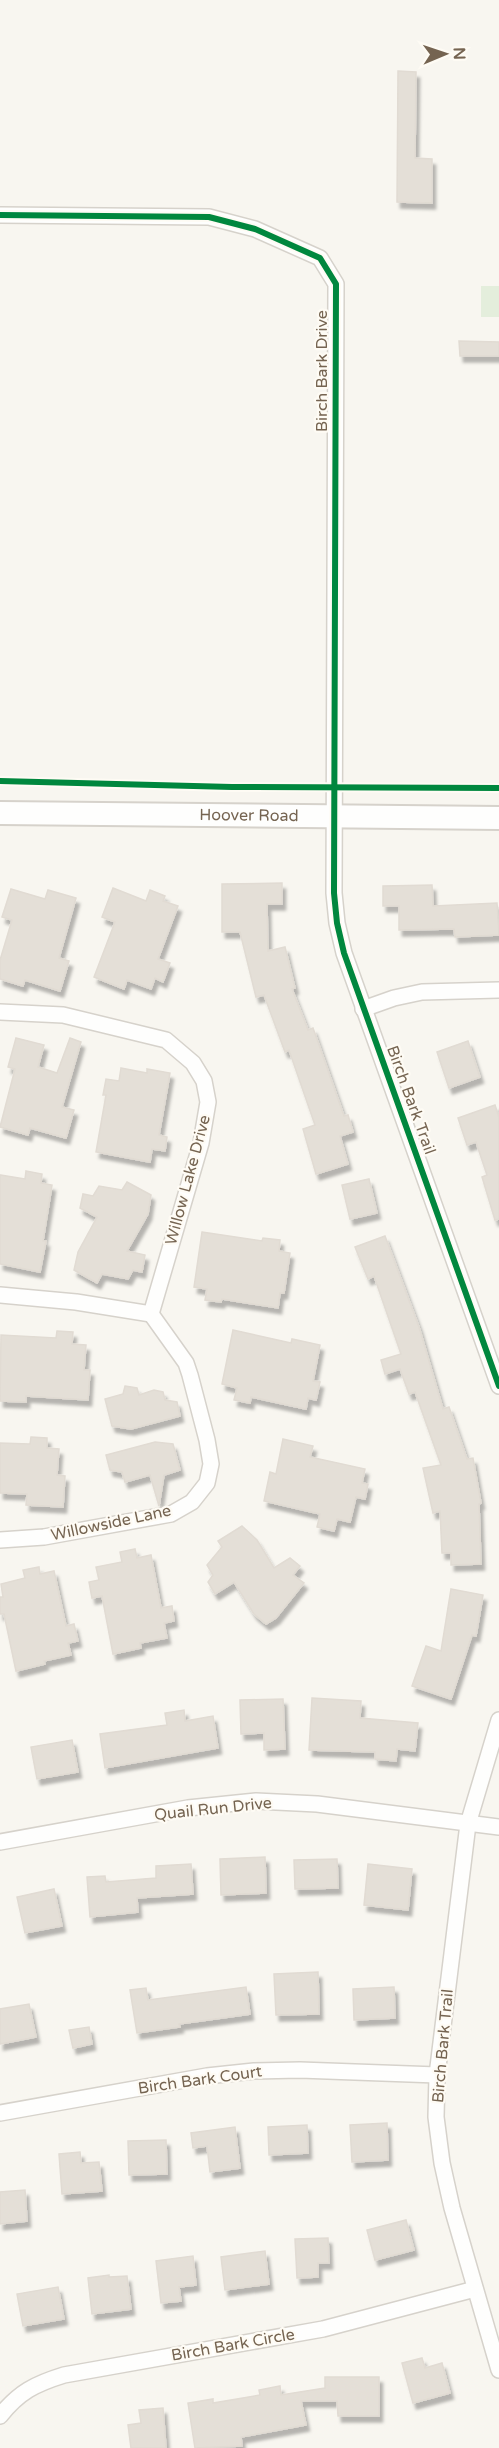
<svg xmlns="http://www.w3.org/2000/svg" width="499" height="2448" viewBox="0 0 499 2448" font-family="'Varela Round',sans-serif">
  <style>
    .green { fill: #e4eedc }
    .building { fill: #e4dfd7; stroke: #e1dbd3; stroke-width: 1.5; filter: url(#shadow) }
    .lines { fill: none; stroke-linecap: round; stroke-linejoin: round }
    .minor-casing { stroke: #d6d2cb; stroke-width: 18 }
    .secondary-casing { stroke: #d6d2cb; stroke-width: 26 }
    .minor { stroke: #fefefd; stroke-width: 15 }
    .secondary { stroke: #fefefd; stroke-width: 22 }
    .cycleway-casing { stroke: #fefbf4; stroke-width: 10 }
    .cycleway { stroke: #00873e; stroke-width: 6 }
    .labels { text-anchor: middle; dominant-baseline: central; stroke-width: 4.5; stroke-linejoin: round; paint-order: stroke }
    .street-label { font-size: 16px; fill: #756451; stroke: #fefbf4 }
  </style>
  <defs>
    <filter id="shadow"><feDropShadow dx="3.5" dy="6" stdDeviation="1.5" flood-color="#0004"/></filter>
  </defs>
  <rect width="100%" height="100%" fill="#f8f6f0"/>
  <!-- green -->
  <rect class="green" x="481" y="286" width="18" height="31"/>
  <!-- building -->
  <g class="building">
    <polygon points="398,71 416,72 415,158 432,159 432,203 397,202"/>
    <polygon points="459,341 499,342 499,356 460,356"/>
    <polygon points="282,883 282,904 267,904 268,951 285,947 295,988 292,989 308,1030 313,1028 344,1116 348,1115 353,1132 340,1136 348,1164 316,1174 303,1129 315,1125 289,1050 285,1052 264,995 256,997 240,932 222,932 222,884"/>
    <polygon points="432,885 433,906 497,903 499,935 455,937 454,929 399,930 399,906 383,906 383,886"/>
    <polygon points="113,888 146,901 150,890 165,896 163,901 178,906 158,959 170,963 163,982 155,978 151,989 127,980 124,989 94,977 115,922 102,917"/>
    <polygon points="11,889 45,899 48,890 76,898 59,958 69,961 60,991 25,980 23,986 0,979 0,960 12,920 2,917"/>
    <polygon points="16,1038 44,1045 38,1067 57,1073 70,1038 81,1042 62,1107 74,1110 66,1138 30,1128 28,1135 0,1127 15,1069 8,1067"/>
    <polygon points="468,1041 480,1077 449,1088 437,1052"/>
    <polygon points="121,1068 147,1073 147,1069 170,1073 159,1135 167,1137 165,1151 152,1149 150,1162 96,1152 106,1095 103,1095 106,1079 119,1081"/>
    <polygon points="495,1105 499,1117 499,1219 495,1220 482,1177 487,1175 476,1142 467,1145 458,1118"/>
    <polygon points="26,1171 42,1174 41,1183 52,1185 43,1241 46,1241 40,1272 0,1264 0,1175 25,1179"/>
    <polygon points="369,1179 377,1213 350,1219 342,1185"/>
    <polygon points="127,1182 151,1195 148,1214 127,1251 145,1255 142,1272 133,1270 128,1279 102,1274 97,1283 74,1270 78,1252 97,1217 80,1208 83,1194 93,1196 99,1186 122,1190"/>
    <polygon points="202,1232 262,1241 263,1238 280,1240 279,1251 290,1253 284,1293 280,1293 278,1308 222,1299 221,1302 205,1300 207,1289 194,1287"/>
    <polygon points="385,1236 419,1327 443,1409 449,1407 467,1459 473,1458 481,1503 479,1504 481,1564 451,1565 451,1553 442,1553 440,1511 433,1513 423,1468 441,1465 415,1392 409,1394 400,1369 385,1374 381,1360 401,1354 374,1276 368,1279 355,1247"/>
    <polygon points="233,1330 291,1343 292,1339 320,1345 313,1381 320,1382 316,1400 308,1398 306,1409 251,1397 250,1403 234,1400 237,1388 222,1384"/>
    <polygon points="57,1331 73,1332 72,1344 86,1345 84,1370 90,1370 88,1400 26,1396 26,1402 0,1401 1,1335 56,1338"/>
    <polygon points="125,1386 137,1388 139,1395 154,1390 163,1392 165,1400 177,1402 180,1416 131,1429 112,1426 105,1399 123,1394"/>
    <polygon points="31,1437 47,1438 47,1448 59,1449 57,1475 65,1476 63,1507 26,1505 27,1494 0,1493 0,1443 30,1444"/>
    <polygon points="283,1439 313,1446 310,1457 365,1469 362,1483 368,1484 365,1499 356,1497 350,1522 337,1519 334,1531 317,1527 320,1514 264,1501 270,1472 276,1474"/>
    <polygon points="155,1442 173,1444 180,1470 164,1475 159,1506 150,1475 125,1482 122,1472 110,1470 106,1455"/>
    <polygon points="242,1526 257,1540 274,1568 290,1558 300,1566 293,1575 304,1583 276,1618 266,1624 254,1614 234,1582 215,1594 208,1582 213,1575 207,1565 222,1547 218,1541"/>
    <polygon points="135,1549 137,1558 151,1555 161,1608 172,1606 174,1621 164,1623 167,1638 140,1643 141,1648 113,1654 102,1596 92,1598 89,1582 99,1580 96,1567 122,1562 120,1552"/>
    <polygon points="39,1567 40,1574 54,1571 66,1626 74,1624 78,1641 68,1643 71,1655 44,1661 45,1664 16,1671 4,1614 0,1614 0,1597 3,1597 1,1584 25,1578 23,1570"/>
    <polygon points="451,1589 483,1595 476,1636 472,1635 451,1699 412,1686 426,1646 441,1651"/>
    <polygon points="312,1698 361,1701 360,1718 418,1723 415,1751 397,1749 396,1761 375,1759 375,1752 309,1750"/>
    <polygon points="283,1699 285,1749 264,1750 264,1733 241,1734 240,1700"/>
    <polygon points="184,1710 185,1721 213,1716 218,1748 105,1768 100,1734 167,1725 165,1713"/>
    <polygon points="72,1740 78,1772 37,1779 31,1747"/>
    <polygon points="265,1857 266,1893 221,1895 220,1859"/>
    <polygon points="337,1859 338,1888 295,1889 294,1860"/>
    <polygon points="191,1864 193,1894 137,1898 138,1912 90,1917 87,1877 105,1876 106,1882 156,1878 156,1866"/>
    <polygon points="368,1864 412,1869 408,1910 364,1905"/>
    <polygon points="54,1889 62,1926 25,1933 17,1897"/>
    <polygon points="318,1972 319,2014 276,2015 274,1974"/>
    <polygon points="246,1987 250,2014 179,2024 180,2027 137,2033 130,1990 146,1988 148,2000"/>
    <polygon points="394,1987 395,2018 354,2020 353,1989"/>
    <polygon points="29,2004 36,2037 0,2044 0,2009"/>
    <polygon points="89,2027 92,2044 73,2048 69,2030"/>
    <polygon points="387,2123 388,2160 352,2162 350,2125"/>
    <polygon points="307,2125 308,2153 269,2155 268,2127"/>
    <polygon points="235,2127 240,2168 210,2172 207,2146 193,2148 191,2133"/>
    <polygon points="166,2140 167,2174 129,2175 128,2141"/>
    <polygon points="80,2152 81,2163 99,2162 102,2191 62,2194 59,2154"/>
    <polygon points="25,2190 27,2221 0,2224 0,2192"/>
    <polygon points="406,2220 414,2250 375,2260 367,2230"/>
    <polygon points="328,2238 329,2263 318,2263 318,2277 297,2278 295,2239"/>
    <polygon points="265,2251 269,2284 225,2290 221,2257"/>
    <polygon points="193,2256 196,2285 179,2287 181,2301 161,2303 156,2261"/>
    <polygon points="109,2275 109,2277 127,2276 131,2309 92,2314 88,2278"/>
    <polygon points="58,2287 64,2319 23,2326 17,2294"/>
    <polygon points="422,2358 425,2368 442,2363 450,2393 413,2403 402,2363"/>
    <polygon points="325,2377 379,2377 379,2416 338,2416 337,2401 301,2401 306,2425 241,2437 242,2446 195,2448 188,2403 213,2399 213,2403 260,2395 259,2390 280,2386 281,2395 325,2388"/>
    <polygon points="163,2408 166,2448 131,2448 128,2425 141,2423 139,2410"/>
  </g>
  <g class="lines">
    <defs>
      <g id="minor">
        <polyline points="0,215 209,217 255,229 320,258 336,284 334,893 337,923 344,953 499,1386"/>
        <polyline points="363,1009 394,998 422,992 499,990"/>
        <polyline points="0,1012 63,1015 166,1040 193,1063 204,1081 208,1102 201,1143 151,1314"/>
        <polyline points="0,1295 76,1302 151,1314"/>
        <polyline points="0,1540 44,1537 171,1514 192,1502 207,1483 211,1464 207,1440 190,1375 186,1363 151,1314"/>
        <polyline points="499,1720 468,1824 437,2075 436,2117 442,2163 452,2208 499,2370"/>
        <polyline points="0,1842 188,1808 256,1801 317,1804 499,1827"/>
        <polyline points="0,2113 207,2076 254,2071 300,2070 437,2075"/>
        <path d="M0 2416C19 2392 35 2384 64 2375L323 2329 475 2289"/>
      </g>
      <g id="secondary">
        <path id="s1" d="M0 813 499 818"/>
      </g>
    </defs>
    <!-- minor casing -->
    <use href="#minor" class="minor-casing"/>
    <!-- secondary casing -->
    <use href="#secondary" class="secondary-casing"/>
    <!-- minor -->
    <use href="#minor" class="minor"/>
    <!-- secondary -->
    <use href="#secondary" class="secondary"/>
    <defs>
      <g id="cycleway">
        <polyline points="0,215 209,217 255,229 320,258 336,284 334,893 337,923 344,953 499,1386"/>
        <polyline points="0,781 232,787 499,788"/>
      </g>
    </defs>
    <!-- cycleway casing -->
    <use href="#cycleway" class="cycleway-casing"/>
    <!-- cycleway -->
    <use href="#cycleway" class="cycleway"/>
  </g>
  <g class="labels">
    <!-- street labels -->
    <g class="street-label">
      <text transform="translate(322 371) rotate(-90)">Birch Bark Drive</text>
      <text stroke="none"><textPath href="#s1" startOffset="249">Hoover Road</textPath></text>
      <text transform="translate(411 1100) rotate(70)">Birch Bark Trail</text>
      <text transform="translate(188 1180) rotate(-75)">Willow Lake Drive</text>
      <text transform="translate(111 1523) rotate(-12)">Willowside Lane</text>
      <text transform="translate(213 1809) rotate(-6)">Quail Run Drive</text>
      <text transform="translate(443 2046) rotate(-85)">Birch Bark Trail</text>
      <text transform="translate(200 2080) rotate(-8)">Birch Bark Court</text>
      <text transform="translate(233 2345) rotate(-10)">Birch Bark Circle</text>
    </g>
  </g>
  <!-- north arrow -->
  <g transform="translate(445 54) rotate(88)" stroke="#fefbf4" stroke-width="4.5" paint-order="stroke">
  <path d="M0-4.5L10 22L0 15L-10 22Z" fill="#756451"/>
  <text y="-9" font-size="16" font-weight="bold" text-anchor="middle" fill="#756451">N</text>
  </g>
</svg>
